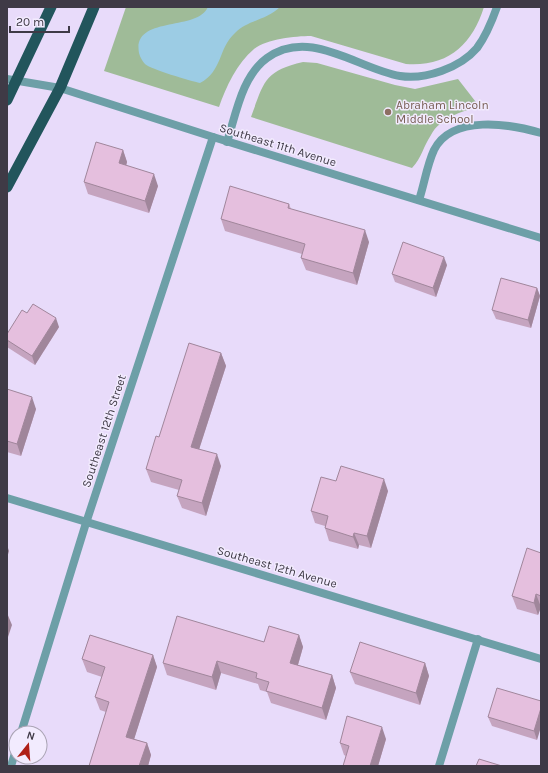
<svg xmlns="http://www.w3.org/2000/svg" width="548" height="773" viewBox="0 0 548 773" font-family="Karla,sans-serif">
  <style>
    .green { fill: #9fbb98 }
    .water { fill: #9ccce4 }
    .lines { fill: none; stroke-linecap: round; stroke-linejoin: round }
    .service { stroke: #6d9fa7; stroke-width: 8 }
    .minor { stroke: #6d9fa7; stroke-width: 8 }
    .trunk { stroke: #22555c; stroke-width: 11 }
    .wall { fill: #c5a4bf }
    .shaded-wall { fill: #a0869b }
    .building { fill: #e5bfde; stroke: #a0869b }
    .education-dot { fill: #8d6e63; stroke: #f2ebfe; stroke-width: 1.5 }
    .labels { text-anchor: middle; dominant-baseline: central; stroke-width: 3; stroke-linejoin: round; paint-order: stroke }
    .education-label { font-size: 12px; fill: #785e54; stroke: #f2ebfe; text-anchor: start }
    .street-label { font-size: 12px; fill: #3f3a46; stroke: #f2ebfe }
  </style>
  <rect width="100%" height="100%" fill="#e8dbfa"/>
  <!-- green -->
  <g class="green">
    <path d="M126 7H484C472 45 448 67 406 64L311 36C295 36 267 39 254 49 237 63 226 87 219 107L104 71Z"/>
    <path d="M303 62 317 63 395 85 415 89 458 79 479 106C461 112 440 118 431 135 423 147 422 157 412 168L251 117C264 82 264 71 303 62Z"/>
  </g>
  <!-- water -->
  <path class="water" d="M208 7H280C267 20 248 20 235 33 218 48 223 71 200 83 191 81 150 69 145 64 143 62 140 57 139 53 132 15 197 32 208 7Z"/>
  <g class="lines">
    <!-- service -->
    <g class="service">
      <path d="M227 142C236 114 242 76 267 58 310 27 358 69 400 76 425 80 460 68 477 48 486 36 492 21 497 7"/>
      <path d="M419 200C424 185 427 165 434 150 452 114 510 124 541 133"/>
    </g>
    <!-- minor -->
    <g class="minor">
      <polyline points="7,79 60,88 213,137 541,238"/>
      <polyline points="7,498 541,659"/>
      <polyline points="21,733 86,523 213,137"/>
      <polyline points="11,766 16,750"/>
      <polyline points="439,766 478,639"/>
    </g>
    <!-- trunk -->
    <g class="trunk">
      <polyline points="7,100 51,7"/>
      <polyline points="7,187 60,88 94,7"/>
    </g>
  </g>
  <!-- wall -->
  <g class="wall">
    <polygon points="123,150 127,162 126,166 158,186 149,213 88,194 84,182"/>
    <polygon points="289,204 291,209 369,242 357,285 306,270 301,258 302,254 225,231 221,219"/>
    <polygon points="447,265 436,297 395,282 392,274"/>
    <polygon points="537,288 540,296 531,328 496,319 492,310"/>
    <polygon points="27,313 59,327 35,365 7,347 7,334"/>
    <polygon points="221,353 226,366 199,449 221,466 206,516 182,508 177,496 179,490 151,482 146,469 159,437"/>
    <polygon points="7,389 36,409 21,456 7,452"/>
    <polygon points="336,481 388,491 371,548 359,545 358,549 329,541 325,528 325,526 315,523 311,511"/>
    <polygon points="541,553 541,607 538,615 517,609 512,596"/>
    <polygon points="90,635 153,655 157,667 134,739 147,743 151,755 148,766 89,766 106,712 100,710 95,697 102,677 87,672 82,659"/>
    <polygon points="299,635 303,647 298,665 332,675 336,688 326,720 271,703 267,692 260,690 258,684 221,673 216,690 167,675 163,663"/>
    <polygon points="425,663 429,676 420,705 355,684 350,672"/>
    <polygon points="541,701 537,740 492,726 488,717"/>
    <polygon points="386,739 378,766 343,766 346,756 344,755 340,743"/>
  </g>
  <!-- shaded-wall -->
  <g class="shaded-wall">
    <polygon points="123,150 127,162 123,176 119,163"/>
    <polygon points="154,174 158,186 149,213 145,201"/>
    <polygon points="365,230 369,242 357,285 353,273"/>
    <polygon points="444,257 447,265 436,297 433,288"/>
    <polygon points="537,288 540,296 531,328 528,320"/>
    <polygon points="56,318 59,327 35,365 32,356"/>
    <polygon points="221,353 226,366 196,459 191,447"/>
    <polygon points="32,397 36,409 21,456 17,444"/>
    <polygon points="217,454 221,466 206,516 202,503"/>
    <polygon points="384,479 388,491 371,548 367,536"/>
    <polygon points="354,533 359,545 358,549 353,537"/>
    <polygon points="7,545 9,551 7,558"/>
    <polygon points="536,594 541,607 538,615 534,603"/>
    <polygon points="7,613 12,625 7,640"/>
    <polygon points="299,635 303,647 295,675 290,663"/>
    <polygon points="153,655 157,667 131,749 126,737"/>
    <polygon points="217,661 221,673 216,690 212,677"/>
    <polygon points="425,663 429,676 420,705 416,693"/>
    <polygon points="332,675 336,688 326,720 322,708"/>
    <polygon points="541,708 541,727 537,740 534,731"/>
    <polygon points="382,727 386,739 378,766 370,766"/>
    <polygon points="147,743 151,755 148,766 139,766"/>
  </g>
  <!-- building -->
  <g class="building">
    <polygon points="96,142 123,150 119,163 154,174 145,201 84,182"/>
    <polygon points="230,186 289,204 288,208 365,230 353,273 301,258 305,244 221,219"/>
    <polygon points="403,242 444,257 433,288 392,274"/>
    <polygon points="501,278 537,288 528,320 492,310"/>
    <polygon points="33,304 56,318 32,356 7,340 7,334 22,310 27,313"/>
    <polygon points="189,343 221,353 191,447 217,454 202,503 177,496 182,480 146,469 156,436 159,437"/>
    <polygon points="7,389 32,397 17,444 7,441"/>
    <polygon points="341,466 384,479 367,536 354,533 353,537 325,528 328,516 311,511 321,477 336,481"/>
    <polygon points="527,548 541,553 541,596 536,594 534,603 512,596"/>
    <polygon points="177,616 264,642 269,626 299,635 290,663 332,675 322,708 266,691 269,682 256,678 257,673 217,661 212,677 163,663"/>
    <polygon points="90,635 153,655 126,737 147,743 139,766 89,766 109,702 95,697 105,667 82,659"/>
    <polygon points="360,642 425,663 416,693 350,672"/>
    <polygon points="497,688 541,701 541,708 534,731 488,717"/>
    <polygon points="347,716 382,727 370,766 343,766 349,746 340,743"/>
    <polygon points="479,759 502,766 476,766"/>
  </g>
  <!-- markers -->
  <circle class="education-dot" cx="388" cy="112" r="4"/>
  <g class="labels">
    <!-- education labels -->
    <g class="education-label">
      <text x="396" y="105">Abraham Lincoln<tspan x="396" dy="14">Middle School</tspan></text>
    </g>
    <!-- street labels -->
    <g class="street-label">
      <text transform="translate(278 145) rotate(17)">Southeast 11th Avenue</text>
      <text transform="translate(104 431) rotate(-72)">Southeast 12th Street</text>
      <text transform="translate(277 567) rotate(16)">Southeast 12th Avenue</text>
    </g>
  </g>
  <!-- border -->
  <rect width="548" height="773" fill="none" stroke="#3f3a46" stroke-width="16"/>
  <!-- north arrow -->
  <g transform="translate(28 745) rotate(17)"><circle r="19" fill="#f2ebfe" stroke="#aaa4b4"/>
  <path d="M0-3L7 15L0 10L-7 15Z" fill="#af1f17"/>
  <text y="-6" font-size="11" font-weight="bold" text-anchor="middle" fill="#3f3a46">N</text>
  </g>
  <!-- scale -->
  <path d="M10 26v6h59v-6" fill="none" stroke="#3f3a46" stroke-width="2"/>
  <text x="16" y="26" font-size="12" fill="#3f3a46" stroke="#f2ebfe" stroke-width="3" paint-order="stroke">20 m</text>
</svg>
